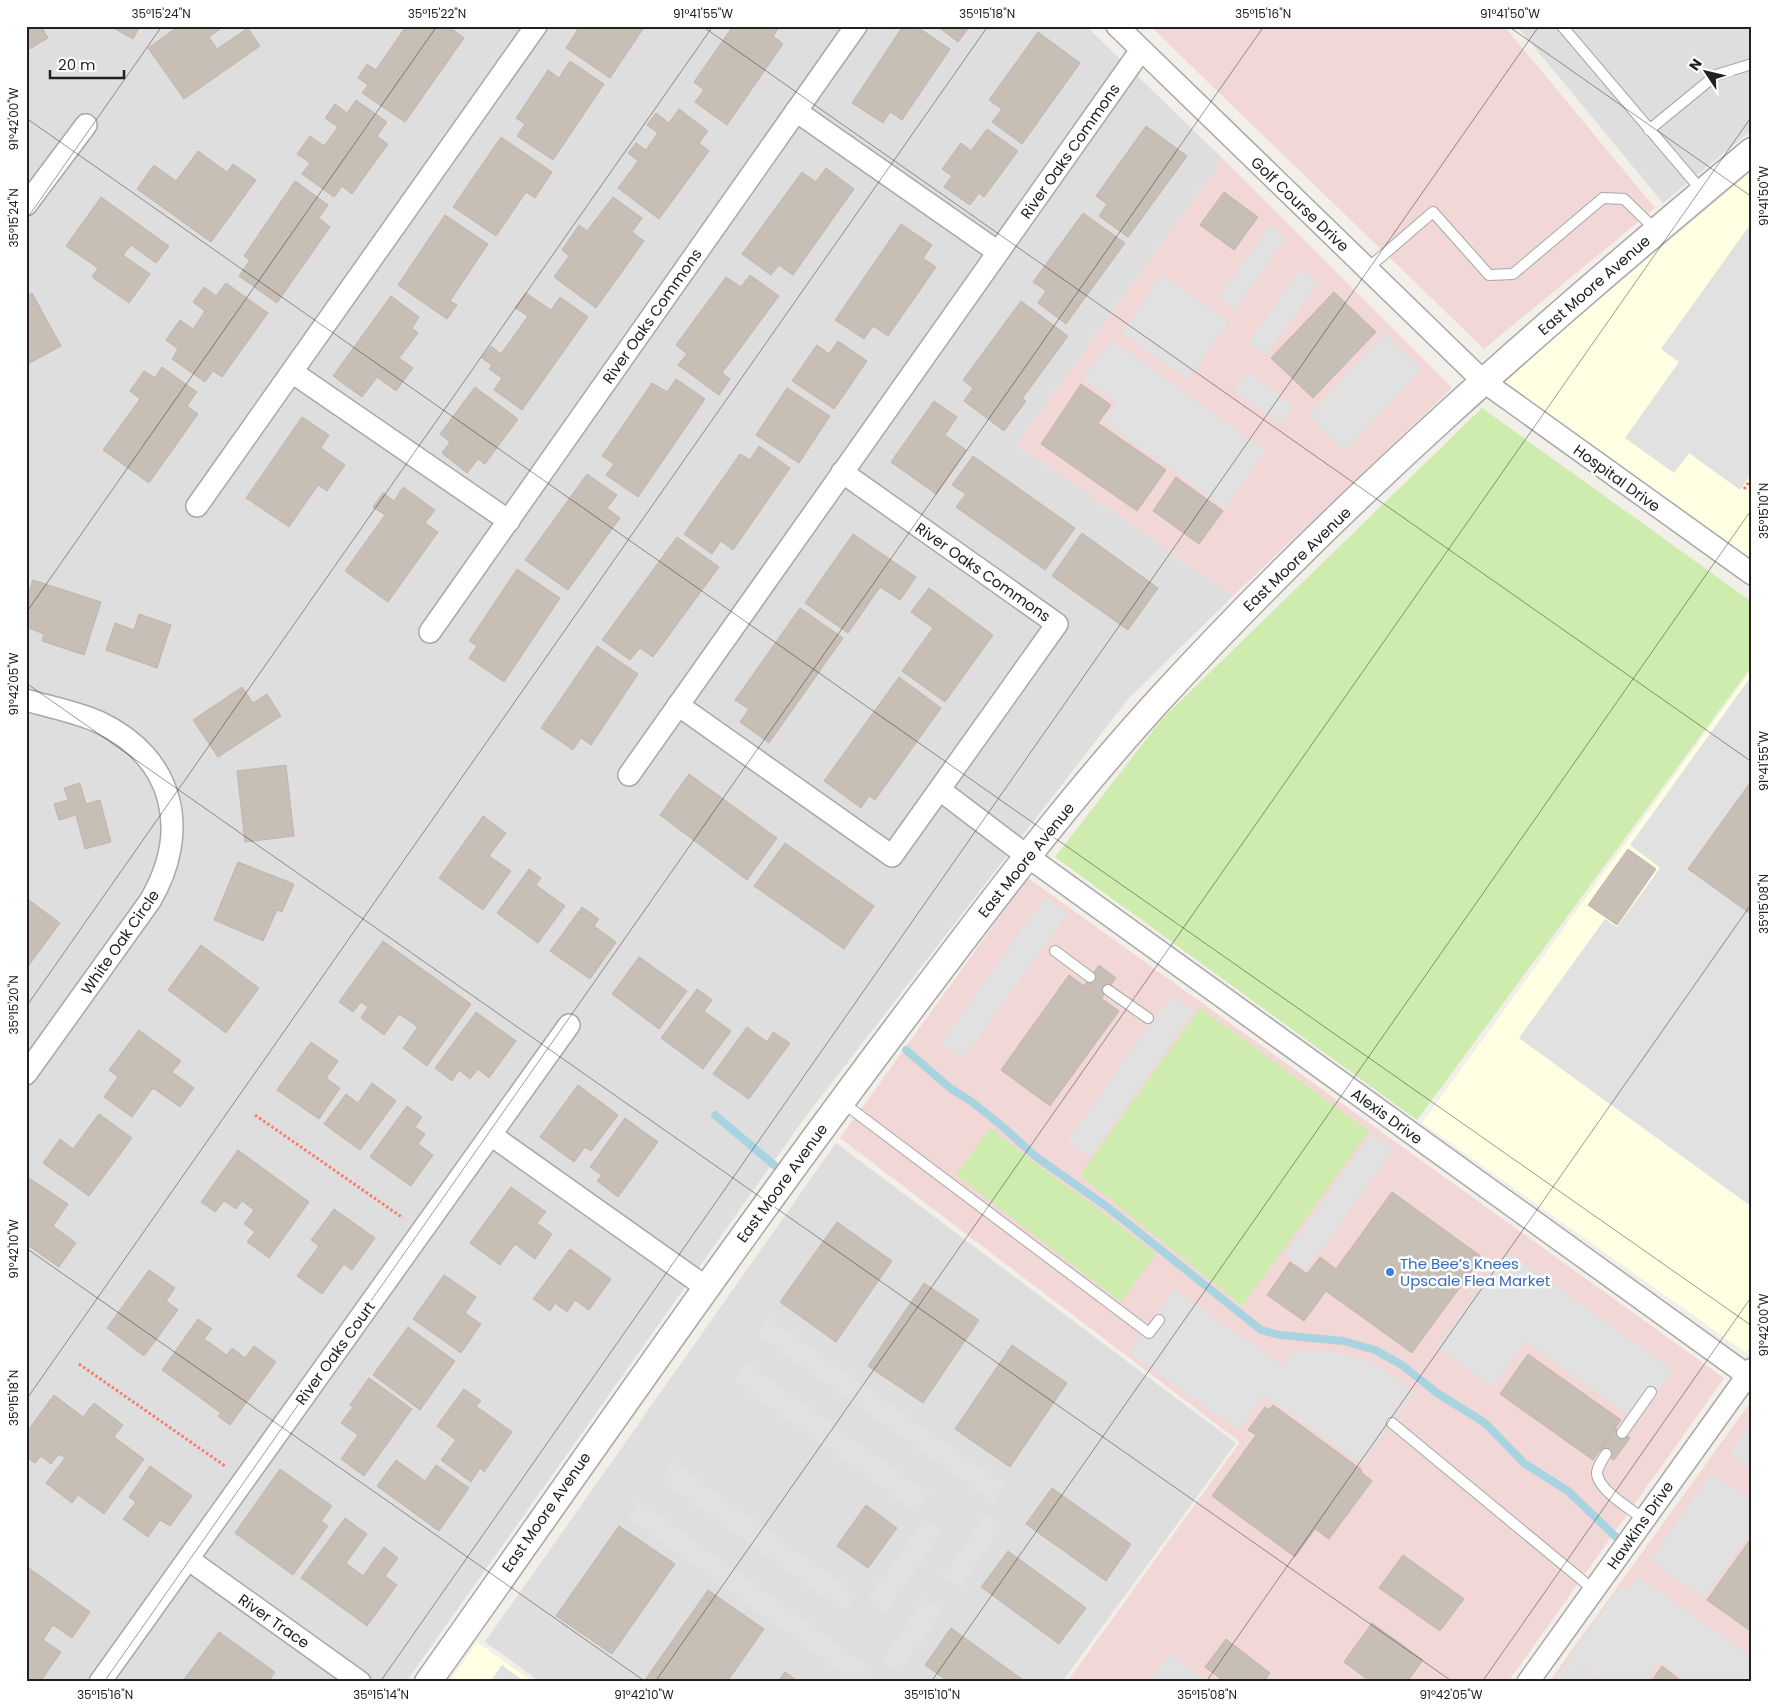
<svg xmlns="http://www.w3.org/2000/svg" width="1778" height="1708" viewBox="0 0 1778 1708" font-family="Poppins,sans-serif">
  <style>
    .residential { fill: #dfdede }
    .commercial { fill: #f2d7d7 }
    .education { fill: #ffffe3 }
    .grass { fill: #cdecad }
    .parking { fill: #e1e1e1 }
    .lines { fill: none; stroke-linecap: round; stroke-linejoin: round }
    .stream { stroke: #a7d4e0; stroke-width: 8 }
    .building { fill: #c7beb6; stroke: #c4b4a9 }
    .service-casing { stroke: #a8a8a8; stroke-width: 12 }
    .minor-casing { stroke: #a8a8a8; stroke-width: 24 }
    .tertiary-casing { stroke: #a8a8a8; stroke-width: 29 }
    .path { stroke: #fe796c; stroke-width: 3; stroke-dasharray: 2.5 2.5; stroke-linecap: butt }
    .service { stroke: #fff; stroke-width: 10 }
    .minor { stroke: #fff; stroke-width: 21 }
    .tertiary { stroke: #fff; stroke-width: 26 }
    .ticks { fill: none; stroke: #212121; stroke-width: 1; stroke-opacity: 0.45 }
    .shop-dot { fill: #3f7fe0; stroke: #fff; stroke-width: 2 }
    .labels { text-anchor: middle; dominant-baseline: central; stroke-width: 5; stroke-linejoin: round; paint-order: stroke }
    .street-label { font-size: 15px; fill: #212121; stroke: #fff }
    .shop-label { font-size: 15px; fill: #366cbe; stroke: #fff; text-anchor: start }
    .neatline { fill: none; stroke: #212121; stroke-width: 2 }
    .ticks-label { font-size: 12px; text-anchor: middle; fill: #212121 }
  </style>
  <rect width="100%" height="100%" fill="#f2eee8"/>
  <!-- residential -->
  <g class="residential">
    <polygon points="26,26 1086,26 1223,159 1017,444 1233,596 1128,699 803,1120 406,1682 26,1682"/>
    <polygon points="1517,26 1752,26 1752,130 1663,203"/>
    <polygon points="836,1143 1236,1443 1062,1682 541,1682 485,1642"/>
  </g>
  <!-- commercial -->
  <g class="commercial">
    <polygon points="1150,26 1504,26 1655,208 1484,349"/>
    <polygon points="1223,159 1452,388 1233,596 1017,444"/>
    <polygon points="1028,878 1724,1378 1508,1682 1067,1682 1240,1442 840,1138"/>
    <polygon points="1752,1400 1752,1682 1549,1682"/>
  </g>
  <!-- education -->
  <g class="education">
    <polygon points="1752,171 1752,560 1503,381"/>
    <polygon points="1752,669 1752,1343 1745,1352 1422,1123"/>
    <polygon points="477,1642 533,1682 449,1682"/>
  </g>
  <!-- grass -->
  <g class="grass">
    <polygon points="1482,408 1752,602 1752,666 1417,1120 1055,857 1162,719"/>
    <polygon points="1200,1008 1369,1131 1242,1306 1080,1175"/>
    <path d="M990 1128C1044 1171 1102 1210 1156 1254L1121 1302 956 1175Z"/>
  </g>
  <!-- parking -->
  <g class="parking">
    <polygon points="1752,222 1752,473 1740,490 1689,453 1674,473 1625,438 1679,362 1661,349"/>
    <polygon points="1270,225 1287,237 1235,310 1218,297"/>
    <polygon points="1300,270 1317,283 1266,355 1248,343"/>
    <polygon points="1162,274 1229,322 1188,380 1121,333"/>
    <polygon points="1385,334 1422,369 1345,451 1308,416"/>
    <polygon points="1112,340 1266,451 1225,509 1103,421 1116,403 1083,379"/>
    <polygon points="1247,372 1294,406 1282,424 1234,390"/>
    <polygon points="1752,675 1752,780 1688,869 1752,915 1752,1207 1519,1038 1605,919 1617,927 1660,868 1630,845"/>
    <polygon points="1045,897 1068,913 963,1059 941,1043"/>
    <polygon points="1172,994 1194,1011 1090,1157 1067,1141"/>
    <polygon points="1372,1133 1394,1149 1306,1270 1284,1254"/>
    <polygon points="1507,1251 1673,1370 1637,1421 1525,1341 1493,1387 1437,1347"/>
    <polygon points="1174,1289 1283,1366 1292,1352 1316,1350 1346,1354 1373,1363 1395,1376 1413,1392 1362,1465 1263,1395 1238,1430 1128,1352"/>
    <polygon points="769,1318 1005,1485 993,1502 757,1335"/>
    <polygon points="746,1362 929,1493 915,1512 733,1381"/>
    <polygon points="1752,1422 1752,1470 1729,1453"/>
    <polygon points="674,1462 857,1594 844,1612 661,1481"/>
    <polygon points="1711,1473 1752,1502 1752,1531 1704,1598 1650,1560"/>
    <polygon points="640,1501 874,1670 866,1682 854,1682 628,1518"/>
    <polygon points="987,1513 1004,1526 959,1588 942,1576"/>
    <polygon points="924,1519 942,1532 885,1613 867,1600"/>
    <polygon points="1638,1576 1752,1658 1752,1682 1689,1682 1659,1661 1645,1682 1603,1682 1569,1658 1621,1585 1629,1590"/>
    <polygon points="925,1598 943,1611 899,1672 881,1660"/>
    <polygon points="1169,1654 1208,1682 1149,1682"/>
    <polygon points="1569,1659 1600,1682 1561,1682 1555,1678"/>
    <polygon points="502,1665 525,1682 490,1682"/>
  </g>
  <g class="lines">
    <!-- stream -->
    <g class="stream">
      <polyline points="906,1050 950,1088 972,1102 1002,1126 1035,1156 1106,1206 1261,1330 1280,1335 1343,1341 1375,1350 1402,1365 1437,1393 1485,1423 1525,1464 1568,1491 1615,1536"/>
      <polyline points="715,1115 774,1165"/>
    </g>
  </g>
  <!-- building -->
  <g class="building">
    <polygon points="26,26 41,26 48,38 26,51"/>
    <polygon points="110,26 140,26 133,39"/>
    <polygon points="179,26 224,26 209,37 217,49 248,28 260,46 184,99 148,48"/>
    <polygon points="406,26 448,26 464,38 405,122 362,93 368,85 358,78 367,64 376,70"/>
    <polygon points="580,26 645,26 610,78 566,48"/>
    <polygon points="733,26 780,26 773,36 783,44 727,125 695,102 704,90 694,82"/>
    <polygon points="903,26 916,26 950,49 902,120 890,112 883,123 852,103"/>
    <polygon points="937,26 970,26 958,42"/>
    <polygon points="1038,32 1080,63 1022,144 992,122 1002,109 989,100"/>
    <polygon points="570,61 604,84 553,160 517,136 525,124 516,118 548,70 559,78"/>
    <polygon points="356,100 387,122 377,136 388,144 352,194 342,186 334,197 302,174 310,163 297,154 310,136 324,146 338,127 325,118 335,104 347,113"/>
    <polygon points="679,109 708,131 699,143 709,151 659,219 618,188 638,161 628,153 636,143 646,150 658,133 647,125 656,113 669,123"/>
    <polygon points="1146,126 1187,156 1128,237 1099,216 1107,204 1096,196"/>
    <polygon points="987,129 1018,151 984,197 979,193 970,205 944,187 952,176 942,169 961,143 971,151"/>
    <polygon points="501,137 552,172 535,198 526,192 496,236 453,207"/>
    <polygon points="198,151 227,172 233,164 256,180 211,242 137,189 154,165 176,181"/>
    <polygon points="826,168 854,189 793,275 779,265 771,275 742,254 802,172 816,182"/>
    <polygon points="295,181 328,205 319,218 330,227 277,303 239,276 250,260 244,256"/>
    <polygon points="1224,192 1258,217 1234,250 1200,225"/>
    <polygon points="101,197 169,246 156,263 131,245 123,255 150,274 129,303 92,277 98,268 66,246"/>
    <polygon points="613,197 642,218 632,232 644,241 596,308 554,277 569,256 562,250 579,225 587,231"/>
    <polygon points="1083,213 1125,243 1066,324 1038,303 1046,291 1033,282"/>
    <polygon points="445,215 488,244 450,301 457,305 447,319 398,285"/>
    <polygon points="901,224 932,245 923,258 936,267 888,336 873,326 864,339 835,320"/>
    <polygon points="750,275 779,296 722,373 730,379 719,395 678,365 687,354 676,345 726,277 741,287"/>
    <polygon points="226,283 268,313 222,377 213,371 205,382 172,359 178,349 166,340 180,320 193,329 205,311 193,302 204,287 216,296"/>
    <polygon points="1334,292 1376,332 1313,398 1271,358"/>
    <polygon points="32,293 61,346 26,365 26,296"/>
    <polygon points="526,293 551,310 560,297 588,317 522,410 494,390 502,378 489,369 492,365 482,358 491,346 501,354 528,316 515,308"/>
    <polygon points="391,296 419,317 412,328 418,333 399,358 413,368 396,391 377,377 362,397 333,376"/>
    <polygon points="1021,301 1068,336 1022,399 1026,401 1004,431 964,401 973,388 963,380"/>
    <polygon points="838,341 867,361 834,409 792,381 817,345 829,354"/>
    <polygon points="162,367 197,392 187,406 198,414 149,483 103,450 140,399 130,391 144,371 155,378"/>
    <polygon points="676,379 705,399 638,497 606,475 614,464 602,456 652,383 667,392"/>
    <polygon points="1081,384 1111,405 1098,423 1166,470 1137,511 1041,444"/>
    <polygon points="475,387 518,419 485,464 478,459 467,473 442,453 450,442 440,434"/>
    <polygon points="787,388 830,416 799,463 756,435"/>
    <polygon points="934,401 957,417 945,435 966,450 936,494 891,462"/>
    <polygon points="302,417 329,435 321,448 345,465 327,491 318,485 289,527 246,498"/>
    <polygon points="759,446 790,468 733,550 721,541 712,554 684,534 740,454 750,460"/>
    <polygon points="973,456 1075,528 1045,570 956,507 966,494 952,485"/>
    <polygon points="587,474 617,495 607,508 620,518 568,590 525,560"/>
    <polygon points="1176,477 1223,511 1199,544 1153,511"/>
    <polygon points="403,487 435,510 425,523 438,532 388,602 345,571 385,515 373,507 383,493 394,501"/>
    <polygon points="1082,533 1158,588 1128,630 1052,576"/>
    <polygon points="853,534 916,577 900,600 880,587 848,633 805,603"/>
    <polygon points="677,537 719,567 653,657 640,648 630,660 602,640"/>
    <polygon points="517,569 560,598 504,682 469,658 477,646 469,641"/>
    <polygon points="33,580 101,602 84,655 42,641 44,634 26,627 26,599"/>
    <polygon points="929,588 993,635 945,702 902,671 933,628 911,612"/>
    <polygon points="800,608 843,638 769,743 740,722 749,709 735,700"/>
    <polygon points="139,614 171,625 157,668 106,650 115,623 134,630"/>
    <polygon points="597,646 638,674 591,745 581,738 573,750 541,728"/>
    <polygon points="899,677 941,708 875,800 869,796 861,808 824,781"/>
    <polygon points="242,687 253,703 267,694 281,716 218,757 193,720"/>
    <polygon points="286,765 294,836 245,842 237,771"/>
    <polygon points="689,774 777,838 747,880 660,815"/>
    <polygon points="1752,780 1752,915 1688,869"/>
    <polygon points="80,783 86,804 100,800 111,842 85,849 76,815 59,820 54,804 68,800 64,788"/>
    <polygon points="483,816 506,833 489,856 511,871 483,910 439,878"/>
    <polygon points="785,843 874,906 844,949 754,886"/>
    <polygon points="1628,849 1656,869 1617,925 1588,905"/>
    <polygon points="238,862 294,884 282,912 277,910 263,941 214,920"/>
    <polygon points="529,869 541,878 536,885 565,906 538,943 497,913"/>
    <polygon points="26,898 60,923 26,969"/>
    <polygon points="582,907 599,919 594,926 616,942 590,979 550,951"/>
    <polygon points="383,941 471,1004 427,1066 403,1048 418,1027 399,1014 384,1035 361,1018 368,1007 361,1002 353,1012 339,1002"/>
    <polygon points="201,945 259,988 226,1033 168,990"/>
    <polygon points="639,957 687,991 659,1029 612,994"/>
    <polygon points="1099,965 1116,978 1101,999 1084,986"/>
    <polygon points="1069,975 1119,1011 1050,1106 1001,1070"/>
    <polygon points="697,989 712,1000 704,1011 731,1031 703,1069 661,1038"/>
    <polygon points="476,1012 516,1041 489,1078 478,1069 470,1079 459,1070 452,1081 435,1068"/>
    <polygon points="747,1027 767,1042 773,1032 790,1043 749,1099 713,1074"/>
    <polygon points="139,1030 181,1061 172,1072 194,1088 180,1107 153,1088 132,1117 104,1097 118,1077 109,1070"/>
    <polygon points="311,1042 338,1061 326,1078 340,1088 319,1119 277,1090"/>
    <polygon points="372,1083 396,1101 360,1150 324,1124 346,1094 358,1103"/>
    <polygon points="578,1085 618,1115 591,1151 585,1147 574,1162 540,1137"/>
    <polygon points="407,1106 422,1117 415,1127 425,1134 418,1144 433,1155 411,1186 370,1157"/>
    <polygon points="99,1114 132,1138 89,1196 43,1163 60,1139 73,1149"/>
    <polygon points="625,1118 658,1142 618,1197 597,1181 602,1175 590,1167"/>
    <polygon points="238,1150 309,1202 269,1258 247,1242 255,1232 244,1224 254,1210 242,1201 236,1209 224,1201 215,1212 201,1202"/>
    <polygon points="29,1178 68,1204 53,1226 76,1243 59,1267 26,1244 26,1183"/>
    <polygon points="511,1187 546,1212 537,1223 552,1234 535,1259 515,1244 500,1265 470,1243"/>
    <polygon points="1392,1192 1482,1257 1412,1353 1326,1291 1304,1321 1267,1295 1290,1262 1307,1274 1320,1257 1336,1269"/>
    <polygon points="334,1209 375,1238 352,1270 344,1264 322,1294 297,1276 319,1246 311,1240"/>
    <polygon points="837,1222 892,1261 836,1342 780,1302"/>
    <polygon points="570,1249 611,1279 589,1310 575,1300 567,1312 555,1303 550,1311 533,1299"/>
    <polygon points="149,1270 175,1288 166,1301 178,1310 144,1356 107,1328"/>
    <polygon points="444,1275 476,1297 465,1313 481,1324 461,1353 413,1319"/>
    <polygon points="924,1283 979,1320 923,1403 868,1366"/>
    <polygon points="198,1319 212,1329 204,1339 227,1355 232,1348 245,1358 254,1346 276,1362 230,1425 218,1416 221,1413 162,1370"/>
    <polygon points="408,1327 455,1361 420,1410 373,1375"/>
    <polygon points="1012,1345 1067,1383 1010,1467 955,1429"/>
    <polygon points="1528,1354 1621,1420 1593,1460 1500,1394"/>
    <polygon points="369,1378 412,1409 364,1476 341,1459 358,1435 341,1423 353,1407 350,1405"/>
    <polygon points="464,1389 481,1401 476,1406 512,1432 484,1472 480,1468 471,1482 441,1460 456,1440 437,1426"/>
    <polygon points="54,1395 83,1417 94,1403 123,1425 114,1437 144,1459 104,1514 78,1495 72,1503 46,1483 65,1458 59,1454 51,1464 41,1456 35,1463 26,1457 26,1433"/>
    <polygon points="1273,1405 1362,1470 1361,1472 1372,1481 1329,1539 1315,1529 1295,1557 1212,1496 1256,1435 1248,1430 1265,1407 1269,1410"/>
    <polygon points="1615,1428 1630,1438 1614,1460 1600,1450"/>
    <polygon points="396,1460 425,1481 436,1465 469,1488 439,1531 377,1486"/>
    <polygon points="150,1466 192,1496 170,1526 160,1520 148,1537 123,1519 136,1502 129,1497"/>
    <polygon points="280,1469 332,1506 321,1521 328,1526 293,1575 235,1533"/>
    <polygon points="1052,1488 1131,1544 1106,1581 1026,1524"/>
    <polygon points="866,1505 897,1528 868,1568 837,1546"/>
    <polygon points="345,1518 367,1534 346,1563 363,1576 384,1547 398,1558 385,1576 397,1585 367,1626 301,1578"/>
    <polygon points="619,1526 675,1564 612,1654 556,1616"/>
    <polygon points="1752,1537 1752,1632 1707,1600"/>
    <polygon points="1008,1551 1086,1608 1059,1644 981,1587"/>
    <polygon points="1403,1555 1464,1599 1440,1631 1379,1588"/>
    <polygon points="26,1566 90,1612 72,1638 53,1625 43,1640 61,1652 40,1682 26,1682"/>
    <polygon points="708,1590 764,1629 727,1682 648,1682 645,1680"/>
    <polygon points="1372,1623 1423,1660 1407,1682 1371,1682 1344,1662"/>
    <polygon points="951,1628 1026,1682 949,1682 925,1665"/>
    <polygon points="219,1632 275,1672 268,1682 182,1682"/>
    <polygon points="1226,1639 1270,1673 1264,1682 1225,1682 1205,1667"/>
    <polygon points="1662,1666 1683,1682 1651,1682"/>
    <polygon points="785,1672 799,1682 778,1682"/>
  </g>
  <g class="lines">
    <defs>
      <g id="service">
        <polyline points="1562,26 1702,191"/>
        <polyline points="1649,130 1716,75 1752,64"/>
        <polyline points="1367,269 1433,212 1489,275 1513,274 1603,198 1624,199 1656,230"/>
        <polyline points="1055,951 1090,977"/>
        <polyline points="1108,990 1148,1018"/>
        <polyline points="842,1102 1149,1333 1159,1320"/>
        <polyline points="1392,1423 1594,1590"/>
        <polyline points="1622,1433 1651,1392"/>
        <path d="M1606 1454C1602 1460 1598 1466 1597 1472 1596 1489 1632 1510 1644 1519"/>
      </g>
      <g id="minor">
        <polyline points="1117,26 1483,381 1752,574"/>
        <polyline points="796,111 998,252"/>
        <polyline points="26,205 86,125"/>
        <polyline points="292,372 509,521"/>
        <polyline points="197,506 536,26"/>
        <polyline points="430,632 856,26"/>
        <path d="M26 700C50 707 77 712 99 722 175 758 191 831 150 901L26 1074"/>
        <polyline points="678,705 892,856 1057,624 842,472"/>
        <polyline points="629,775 1141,50"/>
        <polyline points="940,790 1027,856 1747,1375"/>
        <polyline points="491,1135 707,1288"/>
        <polyline points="188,1559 360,1682"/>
        <polyline points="100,1682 569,1025"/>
        <polyline points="1528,1682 1752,1369"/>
      </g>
      <path id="tertiary" d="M428 1682C584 1462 736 1241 898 1026 982 914 1066 802 1160 699 1342 500 1545 323 1752 151"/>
    </defs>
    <!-- service casing -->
    <use href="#service" class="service-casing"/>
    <!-- minor casing -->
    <use href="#minor" class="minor-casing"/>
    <!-- tertiary casing -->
    <use href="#tertiary" class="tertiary-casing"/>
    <!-- path -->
    <g class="path">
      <polyline points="1744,489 1752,478"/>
      <polyline points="255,1115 403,1218"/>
      <polyline points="79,1364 225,1466"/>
    </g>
    <!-- service -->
    <use href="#service" class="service"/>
    <!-- minor -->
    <use href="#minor" class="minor"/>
    <!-- tertiary -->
    <use href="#tertiary" class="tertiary"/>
  </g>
  <!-- ticks -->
  <path class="ticks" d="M702 26 1752 762M1508 26 1752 197M26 118 1752 1326M26 220 162 26M26 613 437 26M26 683 1453 1682M26 1007 713 26M26 1248 646 1682M26 1400 988 26M104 1682 1264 26M380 1682 1539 26M655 1682 1752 116M931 1682 1752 509M1206 1682 1752 903M1482 1682 1752 1296"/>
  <!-- markers -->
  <circle class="shop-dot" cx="1390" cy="1272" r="5"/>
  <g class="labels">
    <!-- street labels -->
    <g class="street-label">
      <text transform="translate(1070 151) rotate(-55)">River Oaks Commons</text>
      <text transform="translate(1300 204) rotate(44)">Golf Course Drive</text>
      <text transform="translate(1594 285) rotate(-41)">East Moore Avenue</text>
      <text transform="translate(652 316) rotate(-55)">River Oaks Commons</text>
      <text transform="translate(1617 478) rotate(36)">Hospital Drive</text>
      <text transform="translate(1297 559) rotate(-44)">East Moore Avenue</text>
      <text transform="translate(983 572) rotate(35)">River Oaks Commons</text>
      <text transform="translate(1026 860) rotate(-51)">East Moore Avenue</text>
      <text transform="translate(120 942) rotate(-55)">White Oak Circle</text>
      <text transform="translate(1387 1116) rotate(36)">Alexis Drive</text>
      <text transform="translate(782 1183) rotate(-54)">East Moore Avenue</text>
      <text transform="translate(335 1353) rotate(-54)">River Oaks Court</text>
      <text transform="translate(546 1512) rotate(-55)">East Moore Avenue</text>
      <text transform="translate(1640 1525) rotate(-55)">Hawkins Drive</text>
      <text transform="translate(274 1621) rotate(35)">River Trace</text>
    </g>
    <!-- shop labels -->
    <g class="shop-label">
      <text x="1400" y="1263">The Bee’s Knees<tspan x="1400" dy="17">Upscale Flea Market</tspan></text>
    </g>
  </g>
  <!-- border -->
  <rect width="1778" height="1708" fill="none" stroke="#ffffff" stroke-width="55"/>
  <!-- north arrow -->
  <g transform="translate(1706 72) rotate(305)" stroke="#ffffff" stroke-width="4" paint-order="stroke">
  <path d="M0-4L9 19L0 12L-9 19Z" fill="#212121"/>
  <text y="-8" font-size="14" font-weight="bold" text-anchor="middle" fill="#212121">N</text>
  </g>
  <!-- scale -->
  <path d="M50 70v8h74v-8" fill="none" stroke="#212121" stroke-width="2.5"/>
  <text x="58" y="70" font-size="15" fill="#212121" stroke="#ffffff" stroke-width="4" paint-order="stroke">20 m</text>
  <rect x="28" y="28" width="1722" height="1652" class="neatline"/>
  <g class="ticks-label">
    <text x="161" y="18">35°15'24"N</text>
    <text x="437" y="18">35°15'22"N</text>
    <text x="703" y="18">91°41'55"W</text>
    <text x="987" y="18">35°15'18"N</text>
    <text x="1263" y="18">35°15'16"N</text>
    <text x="1510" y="18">91°41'50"W</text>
    <text transform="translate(14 119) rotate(-90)" y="4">91°42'00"W</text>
    <text transform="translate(1764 196) rotate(-90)" y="4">91°41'50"W</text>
    <text transform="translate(14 218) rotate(-90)" y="4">35°15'24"N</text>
    <text transform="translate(1764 511) rotate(-90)" y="4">35°15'10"N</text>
    <text transform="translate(14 684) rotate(-90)" y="4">91°42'05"W</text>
    <text transform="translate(1764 761) rotate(-90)" y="4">91°41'55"W</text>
    <text transform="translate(1764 904) rotate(-90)" y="4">35°15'08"N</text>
    <text transform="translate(14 1005) rotate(-90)" y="4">35°15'20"N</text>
    <text transform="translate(14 1249) rotate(-90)" y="4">91°42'10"W</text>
    <text transform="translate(1764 1325) rotate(-90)" y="4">91°42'00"W</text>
    <text transform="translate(14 1398) rotate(-90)" y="4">35°15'18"N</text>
    <text x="105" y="1699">35°15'16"N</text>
    <text x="381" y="1699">35°15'14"N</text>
    <text x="644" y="1699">91°42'10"W</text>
    <text x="932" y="1699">35°15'10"N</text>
    <text x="1207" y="1699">35°15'08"N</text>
    <text x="1451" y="1699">91°42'05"W</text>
  </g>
</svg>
